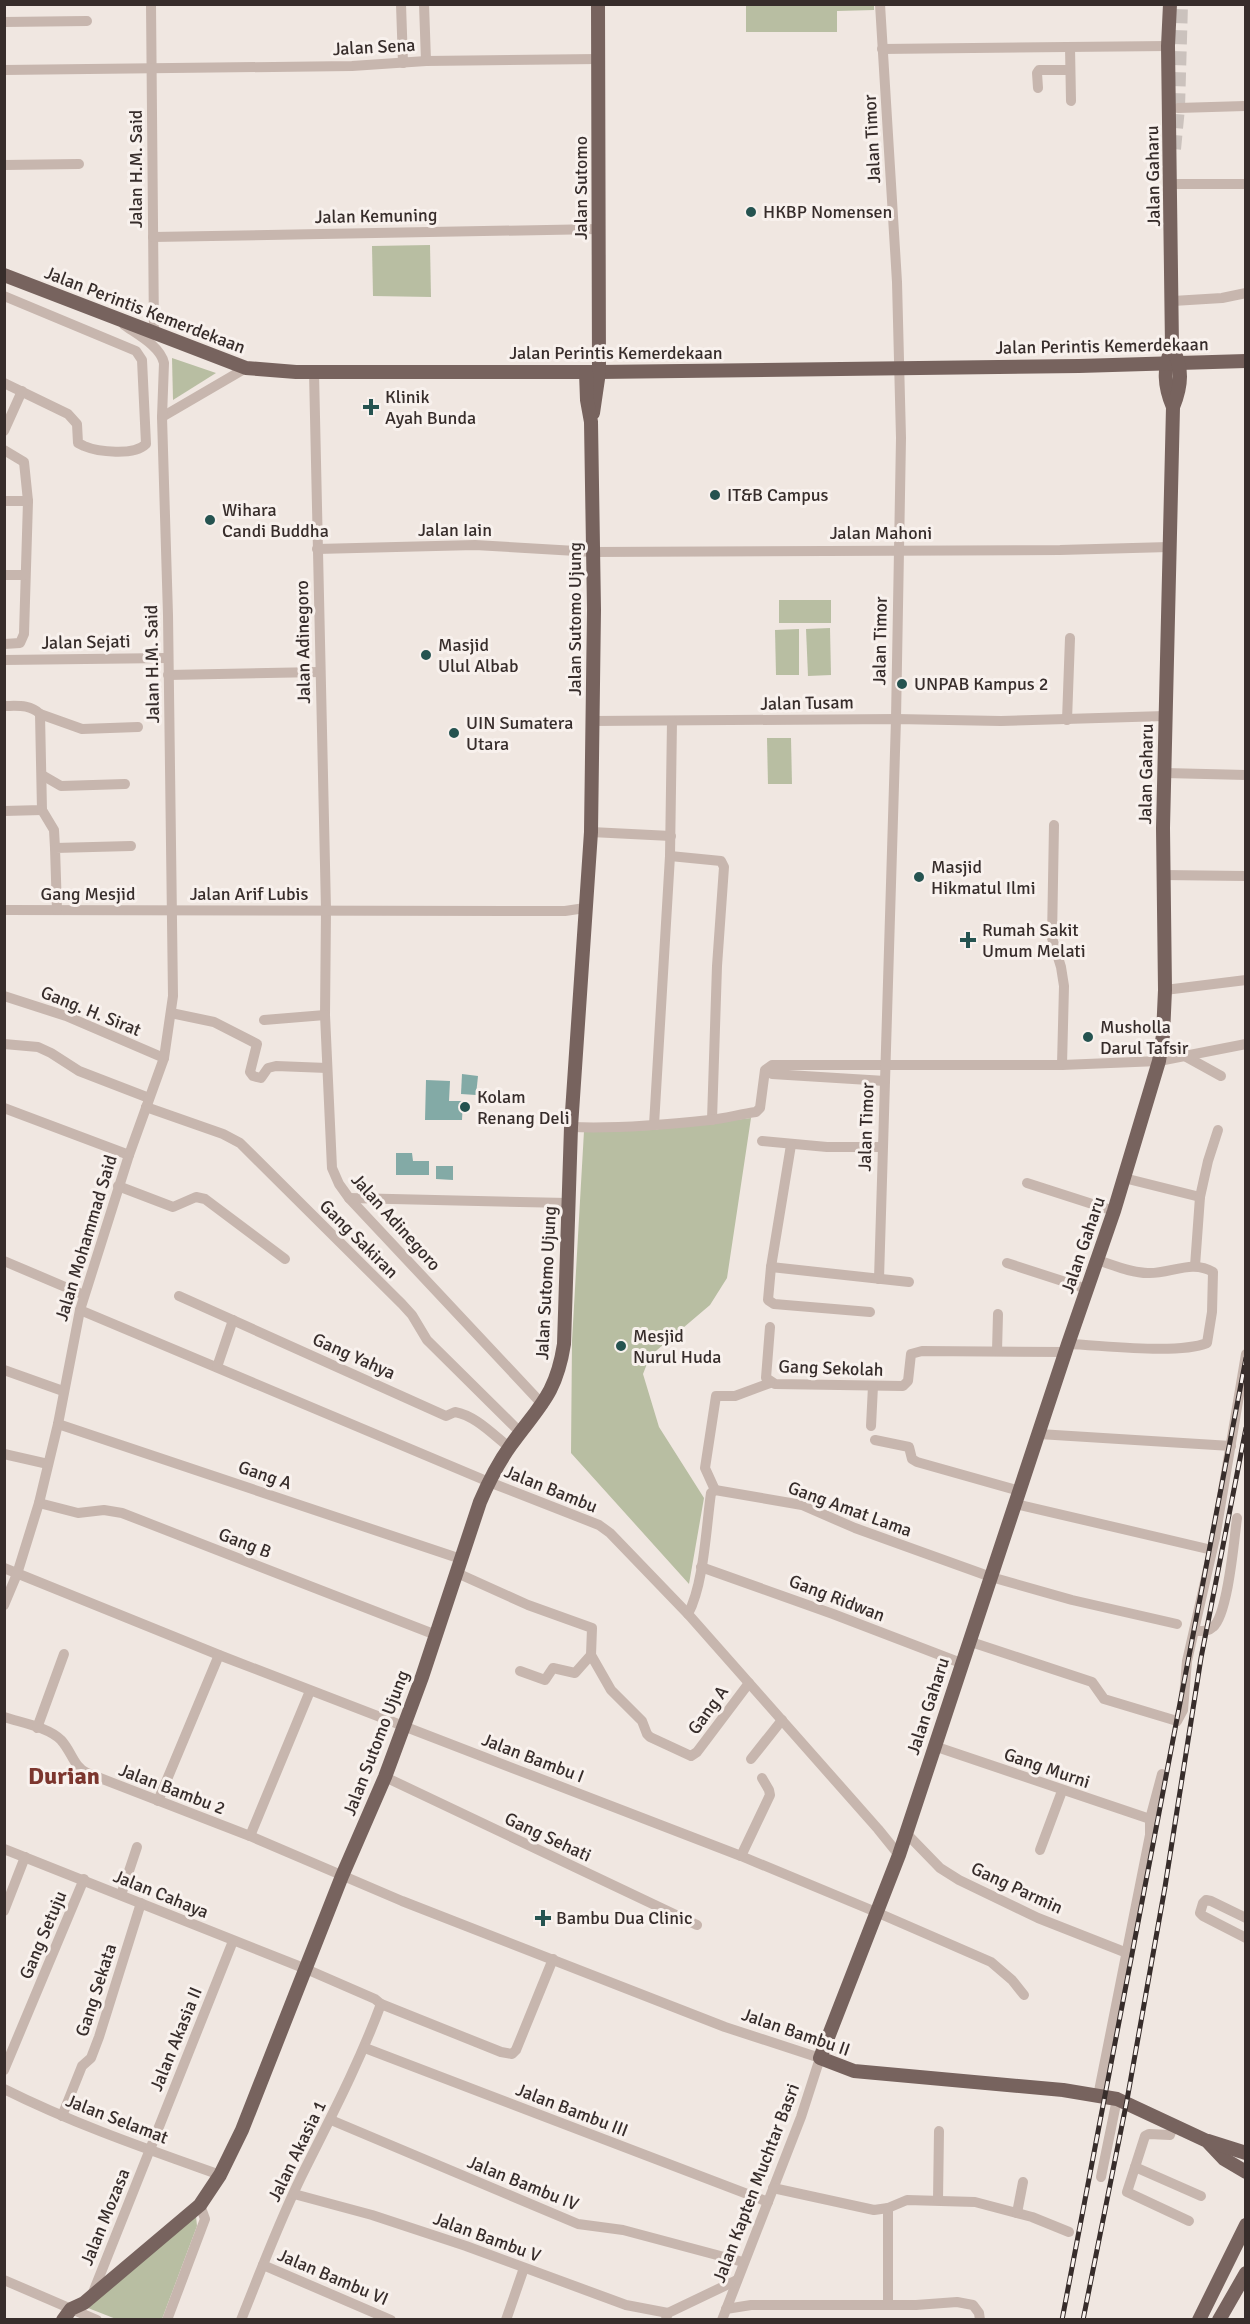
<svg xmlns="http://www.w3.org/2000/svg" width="1250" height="2324" viewBox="0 0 1250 2324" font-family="Signika,sans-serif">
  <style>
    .green { fill: #b8bea2 }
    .water { fill: #83aaa6 }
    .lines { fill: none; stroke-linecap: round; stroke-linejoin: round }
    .major-tunnel { stroke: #cbc2bd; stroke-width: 14; stroke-dasharray: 14 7; stroke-linecap: butt }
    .minor { stroke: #c7b6ae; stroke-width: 10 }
    .major { stroke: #77635e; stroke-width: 14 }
    .rail-casing { stroke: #372d2b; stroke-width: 5 }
    .rail { stroke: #f8f1ed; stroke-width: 3; stroke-dasharray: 9; stroke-linecap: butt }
    .poi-dot { fill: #255350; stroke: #f8f1ed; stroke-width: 2 }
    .labels { text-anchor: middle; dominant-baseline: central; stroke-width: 6; stroke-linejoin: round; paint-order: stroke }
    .street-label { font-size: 18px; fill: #372d2b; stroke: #f8f1ed }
    .poi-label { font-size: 18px; fill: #372d2b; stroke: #f8f1ed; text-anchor: start }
    .district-label { font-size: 24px; font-weight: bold; fill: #7c362e; stroke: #f8f1ed }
  </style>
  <rect width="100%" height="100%" fill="#f0e7e1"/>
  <!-- green -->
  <g class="green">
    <polygon points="746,5 874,4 874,10 837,11 837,32 746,32"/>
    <polygon points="430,245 431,297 373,296 372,246"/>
    <polygon points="172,358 216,373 173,400"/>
    <rect x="779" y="600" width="52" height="23"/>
    <polygon points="830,628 831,675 808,676 806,629"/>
    <polygon points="799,629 799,675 776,675 775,630"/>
    <polygon points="767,738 791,738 792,784 768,784"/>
    <polygon points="751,1118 727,1278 710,1305 650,1356 643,1374 659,1427 704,1498 689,1584 571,1453 572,1341 584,1131 651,1130"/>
    <polygon points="196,2216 197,2226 162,2319 116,2319 88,2308"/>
  </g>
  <!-- water -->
  <g class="water">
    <polygon points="462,1074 478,1076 476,1095 461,1094"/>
    <polygon points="426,1080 450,1081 449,1101 463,1101 462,1120 425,1120"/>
    <polygon points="396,1153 412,1153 413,1161 429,1161 429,1175 396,1175"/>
    <polygon points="436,1166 453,1166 453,1180 436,1179"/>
  </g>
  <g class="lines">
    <!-- major-tunnel -->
    <polyline class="major-tunnel" points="1174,149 1178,108 1181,4"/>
    <!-- minor -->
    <g class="minor">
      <polyline points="151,4 154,333"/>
      <polyline points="401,4 403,63"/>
      <polyline points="424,4 426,61"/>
      <polyline points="4,22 87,21"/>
      <polyline points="1070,47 1071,101"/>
      <polyline points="882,49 1168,46"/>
      <polyline points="4,70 352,66 426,61 598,59"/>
      <polyline points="1038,88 1037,73 1039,70 1070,70"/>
      <polyline points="1178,108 1245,106"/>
      <polyline points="4,165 79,164"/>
      <polyline points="1170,184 1246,184"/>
      <polyline points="153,237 599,229"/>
      <path d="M4 296 136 351 142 360 146 444C134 456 98 452 84 446L78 443 77 424 68 414 4 383"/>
      <polyline points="1173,301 1222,298 1246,293"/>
      <polyline points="314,372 326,910 325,1015 332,1168 339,1184 349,1198 543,1405"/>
      <polyline points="162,417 246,368"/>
      <polyline points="4,431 22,391"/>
      <polyline points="4,450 24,462 28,501 24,634 20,643 4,644"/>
      <polyline points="4,501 28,501"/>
      <polyline points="317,549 475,545 593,552 1060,550 1169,547"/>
      <polyline points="4,575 25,575"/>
      <polyline points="4,660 167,658"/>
      <polyline points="168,675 320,672"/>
      <path d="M4 706C17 706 30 704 40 714L42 810 4 811"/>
      <polyline points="40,714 82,729 138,727"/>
      <polyline points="1067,720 1070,638"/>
      <polyline points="593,721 896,719 1001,721 1165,716"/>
      <polyline points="1165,773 1246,775"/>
      <polyline points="42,775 61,786 125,784"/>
      <polyline points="42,810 54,830 55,848"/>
      <polyline points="1054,825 1052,938 1061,967 1064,986 1062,1065"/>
      <polyline points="591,832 671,836"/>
      <polyline points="670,856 721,861 724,867 717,966 712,1120"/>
      <polyline points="1163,875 1246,876"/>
      <polyline points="4,910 565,911 585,908"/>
      <polyline points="57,910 55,848 131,846"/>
      <polyline points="1165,990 1246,980"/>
      <polyline points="4,996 66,1016 164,1058"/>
      <polyline points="171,1013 214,1022 257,1044 250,1072 253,1076 261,1078 268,1068 276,1066 327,1068"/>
      <polyline points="264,1020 325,1015"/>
      <polyline points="4,1044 38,1047 51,1053 79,1071 149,1098"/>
      <polyline points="1183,1055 1221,1076"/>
      <polyline points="772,1074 885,1081"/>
      <polyline points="146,1107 223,1134 240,1143 402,1304 412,1315 427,1340 520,1432"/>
      <polyline points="4,1108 129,1155"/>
      <polyline points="654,1125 670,856 672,721"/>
      <path d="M571 1127C617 1129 664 1125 710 1120 726 1118 741 1114 756 1112L760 1108 765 1070 772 1065H1062L1159 1061 1246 1044"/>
      <polyline points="762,1141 827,1147 881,1147"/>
      <polyline points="791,1145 771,1267 768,1300 774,1304 870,1312"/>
      <polyline points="1124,1178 1200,1197"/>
      <polyline points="1027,1183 1114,1211"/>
      <polyline points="118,1186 173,1207 196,1197 205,1199 285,1259"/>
      <polyline points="349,1198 568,1203"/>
      <polyline points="4,1261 84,1295"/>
      <polyline points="1007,1263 1087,1289"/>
      <polyline points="1195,1266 1200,1197 1208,1161 1218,1130"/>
      <polyline points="771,1267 909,1282"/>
      <polyline points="879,1279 896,719 901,438 897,282 880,4"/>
      <path d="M179 1296 446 1416 455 1412C476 1416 492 1434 509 1447"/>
      <polyline points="80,1310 489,1482 599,1525 610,1533 688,1614 878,1829 899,1855"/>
      <polyline points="770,1327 766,1378 775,1384 903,1386 908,1381 911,1354 922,1351 1065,1352"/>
      <path d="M1068 1344C1102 1345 1177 1355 1207 1343L1212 1312 1213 1272C1192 1259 1170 1274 1148 1273 1131 1273 1113 1265 1097 1260"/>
      <polyline points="997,1351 998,1314"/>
      <polyline points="217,1367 233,1320"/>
      <polyline points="4,1370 63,1391"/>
      <polyline points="58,1424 461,1559"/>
      <polyline points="871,1426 873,1386"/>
      <polyline points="1039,1434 1231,1446"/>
      <polyline points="875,1440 909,1447 912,1459 917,1462 1020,1491"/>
      <polyline points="4,1454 48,1464"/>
      <polyline points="715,1490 802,1505 855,1528 991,1577 1072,1600 1177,1624"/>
      <polyline points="715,1490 705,1468 716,1396 735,1396 770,1383"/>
      <polyline points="39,1503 78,1513 104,1510 122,1513 436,1635"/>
      <polyline points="1016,1504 1212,1550"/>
      <polyline points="701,1567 833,1614 961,1663"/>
      <polyline points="4,1568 219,1655 741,1856 876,1912 991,1962 1012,1980 1024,1995"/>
      <polyline points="457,1573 528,1605 592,1628 591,1655 611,1690 642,1721 647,1734 650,1737 691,1756 697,1752 749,1683"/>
      <path d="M4 1605 17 1574 39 1503 58 1424 80 1310 129 1155 164 1058 173 996 168 615 162 417 164 363C160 346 138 335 124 325"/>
      <path d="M688 1614C704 1584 706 1528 711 1493L715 1490"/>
      <path d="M1195 1631C1202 1631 1208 1632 1213 1627 1228 1615 1234 1540 1237 1518"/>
      <polyline points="968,1641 1092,1682 1104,1699 1177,1721 1183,1710 1187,1661 1215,1538 1246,1354"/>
      <polyline points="520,1671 545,1680 553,1668 575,1673 591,1655"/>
      <path d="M4 1717C22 1723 48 1727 61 1740 72 1752 73 1766 87 1773L250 1836 402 1901 725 2027 820 2058 801 2117 722 2320"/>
      <polyline points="37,1728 64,1654"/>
      <polyline points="934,1746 1150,1819"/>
      <polyline points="751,1759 782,1720"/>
      <polyline points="385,1777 697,1925"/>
      <polyline points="158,1801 219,1655"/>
      <polyline points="906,1833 940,1868 959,1880 1038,1918 1127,1953"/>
      <polyline points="250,1836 310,1691"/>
      <path d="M4 1849 306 1969 375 1999 381 2004C360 2061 333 2113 306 2167 281 2216 262 2268 241 2320"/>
      <polyline points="1040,1850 1062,1791"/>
      <polyline points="741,1856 770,1795 769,1790 762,1778"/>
      <polyline points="121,1895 137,1847"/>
      <polyline points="4,1911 25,1857"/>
      <polyline points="1246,1918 1211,1901 1206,1900 1203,1903 1200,1913 1203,1916 1246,1938"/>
      <polyline points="381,2004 501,2052 512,2054 516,2050 553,1959"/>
      <polyline points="365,2048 768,2202"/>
      <polyline points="4,2070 84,1879"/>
      <path d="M4 2089C74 2124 147 2149 220 2175"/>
      <polyline points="1098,2096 1150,1835 1150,1819 1162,1774"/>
      <polyline points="62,2116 82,2066 91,2058 99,2037 141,1903"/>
      <polyline points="331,2120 578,2224 623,2230 743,2262"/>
      <polyline points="1174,2125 1170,2135 1149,2134 1145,2136 1127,2192 1189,2221"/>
      <polyline points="1135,2167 1201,2196"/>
      <polyline points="1101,2177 1117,2099"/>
      <polyline points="773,2188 874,2210 888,2208 907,2200 975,2202 1032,2217 1069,2232"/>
      <polyline points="294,2194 372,2215 466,2246 626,2305 668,2313"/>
      <polyline points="938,2200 939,2131"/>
      <polyline points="1017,2213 1023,2182"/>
      <polyline points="263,2265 391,2320"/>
      <polyline points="4,2280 97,2320"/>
      <polyline points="92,2295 233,1941"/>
      <polyline points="888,2304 888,2208"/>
      <polyline points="726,2309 751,2305 916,2305 957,2302 973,2305 979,2313 980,2320"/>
      <polyline points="666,2319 668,2313 737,2280"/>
      <polyline points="167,2320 205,2219 200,2205"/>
      <polyline points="506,2320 524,2268"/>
    </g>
    <!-- major -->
    <g class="major">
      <path d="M1170 4 1168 46 1172 347C1163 368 1164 386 1173 407"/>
      <polyline points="4,275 246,368 296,372 599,372 1079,366 1246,361"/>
      <path d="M1172 347C1183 368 1182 385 1173 407L1163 828 1165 990 1163 1035 1159 1061 1114 1211 1068 1344 899 1855 820 2058 854 2071 1063 2090 1117 2099 1207 2141 1224 2159 1246 2172"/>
      <polyline points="593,413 599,372 598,4"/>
      <polyline points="1208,2141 1246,2153"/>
      <path d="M63 2320 71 2309 84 2303 200 2205 220 2175 242 2130 342 1876 385 1777 422 1677 480 1502C488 1483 498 1463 511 1445 539 1406 556 1395 564 1344L571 1127 591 832 594 610 591 422 587 400 586 372"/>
      <polyline points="1199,2320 1246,2225"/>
      <polyline points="1219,2320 1246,2273"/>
    </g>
    <defs>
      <g id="rail">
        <polyline points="1062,2320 1246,1358"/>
        <polyline points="1083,2320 1127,2100 1165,1887 1201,1658 1246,1428"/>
      </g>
    </defs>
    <!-- rail casing -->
    <use href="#rail" class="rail-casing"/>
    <!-- rail -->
    <use href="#rail" class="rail"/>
  </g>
  <!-- markers -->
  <g class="poi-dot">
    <circle cx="751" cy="212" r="6"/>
    <path d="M368 398h6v6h6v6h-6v6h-6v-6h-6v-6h6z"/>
    <circle cx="715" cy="495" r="6"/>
    <circle cx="210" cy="520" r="6"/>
    <circle cx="426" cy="655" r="6"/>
    <circle cx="902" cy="684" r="6"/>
    <circle cx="454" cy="733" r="6"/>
    <circle cx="919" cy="877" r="6"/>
    <path d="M965 931h6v6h6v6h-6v6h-6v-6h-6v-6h6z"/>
    <circle cx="1088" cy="1037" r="6"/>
    <circle cx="465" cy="1107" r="6"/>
    <circle cx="621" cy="1346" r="6"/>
    <path d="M540 1909h6v6h6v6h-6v6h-6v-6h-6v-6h6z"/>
  </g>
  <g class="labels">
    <!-- street labels -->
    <g class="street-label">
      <text transform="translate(374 47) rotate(-3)">Jalan Sena</text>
      <text transform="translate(872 139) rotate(-93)">Jalan Timor</text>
      <text transform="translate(136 169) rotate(-90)">Jalan H.M. Said</text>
      <text transform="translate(1153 176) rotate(-91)">Jalan Gaharu</text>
      <text transform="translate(581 188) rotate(-90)">Jalan Sutomo</text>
      <text transform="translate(376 216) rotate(-1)">Jalan Kemuning</text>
      <text transform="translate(145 310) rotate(21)">Jalan Perintis Kemerdekaan</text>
      <text transform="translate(1102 346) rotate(-1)">Jalan Perintis Kemerdekaan</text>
      <text x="616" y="353">Jalan Perintis Kemerdekaan</text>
      <text x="455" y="530">Jalan Iain</text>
      <text x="881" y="533">Jalan Mahoni</text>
      <text transform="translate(575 619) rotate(-90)">Jalan Sutomo Ujung</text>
      <text transform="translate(880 641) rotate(-89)">Jalan Timor</text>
      <text transform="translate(86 642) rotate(-1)">Jalan Sejati</text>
      <text transform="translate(303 642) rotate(-91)">Jalan Adinegoro</text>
      <text transform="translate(152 664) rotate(-91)">Jalan H.M. Said</text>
      <text transform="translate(807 703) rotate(-1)">Jalan Tusam</text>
      <text transform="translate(1146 774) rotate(-89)">Jalan Gaharu</text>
      <text x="88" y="894">Gang Mesjid</text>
      <text x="249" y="894">Jalan Arif Lubis</text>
      <text transform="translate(91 1011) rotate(22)">Gang. H. Sirat</text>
      <text transform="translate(866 1127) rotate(-88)">Jalan Timor</text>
      <text transform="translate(396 1222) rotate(48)">Jalan Adinegoro</text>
      <text transform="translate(86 1238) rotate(-73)">Jalan Mohammad Said</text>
      <text transform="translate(359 1239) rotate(45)">Gang Sakiran</text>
      <text transform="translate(1083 1245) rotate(-71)">Jalan Gaharu</text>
      <text transform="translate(546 1283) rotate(-87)">Jalan Sutomo Ujung</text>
      <text transform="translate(354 1356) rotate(24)">Gang Yahya</text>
      <text transform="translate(831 1368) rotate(2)">Gang Sekolah</text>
      <text transform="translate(265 1475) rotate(19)">Gang A</text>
      <text transform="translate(551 1489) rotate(22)">Jalan Bambu</text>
      <text transform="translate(850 1509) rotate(20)">Gang Amat Lama</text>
      <text transform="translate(245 1543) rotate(21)">Gang B</text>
      <text transform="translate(837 1598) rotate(21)">Gang Ridwan</text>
      <text transform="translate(928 1706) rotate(-72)">Jalan Gaharu</text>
      <text transform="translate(708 1710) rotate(-54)">Gang A</text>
      <text transform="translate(376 1743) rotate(-69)">Jalan Sutomo Ujung</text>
      <text transform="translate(533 1758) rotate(21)">Jalan Bambu I</text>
      <text transform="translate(1047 1768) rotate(19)">Gang Murni</text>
      <text transform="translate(172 1789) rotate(21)">Jalan Bambu 2</text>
      <text transform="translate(548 1837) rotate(25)">Gang Sehati</text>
      <text transform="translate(1017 1888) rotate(25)">Gang Parmin</text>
      <text transform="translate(161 1894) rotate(22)">Jalan Cahaya</text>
      <text transform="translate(43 1935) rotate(-67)">Gang Setuju</text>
      <text transform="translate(96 1990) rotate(-72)">Gang Sekata</text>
      <text transform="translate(796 2032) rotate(19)">Jalan Bambu II</text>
      <text transform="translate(176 2039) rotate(-68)">Jalan Akasia II</text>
      <text transform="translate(572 2110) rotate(21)">Jalan Bambu III</text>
      <text transform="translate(117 2119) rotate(21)">Jalan Selamat</text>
      <text transform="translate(297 2151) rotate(-64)">Jalan Akasia 1</text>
      <text transform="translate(523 2183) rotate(22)">Jalan Bambu IV</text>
      <text transform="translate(756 2183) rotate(-69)">Jalan Kapten Muchtar Basri</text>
      <text transform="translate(105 2217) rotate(-68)">Jalan Mozasa</text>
      <text transform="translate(487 2237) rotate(20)">Jalan Bambu V</text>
      <text transform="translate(333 2277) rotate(23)">Jalan Bambu VI</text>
    </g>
    <!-- poi labels -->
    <g class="poi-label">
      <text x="763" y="212">HKBP Nomensen</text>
      <text x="385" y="397">Klinik<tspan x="385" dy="21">Ayah Bunda</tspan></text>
      <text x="727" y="495">IT&amp;B Campus</text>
      <text x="222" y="510">Wihara<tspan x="222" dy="21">Candi Buddha</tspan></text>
      <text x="438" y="645">Masjid<tspan x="438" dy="21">Ulul Albab</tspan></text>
      <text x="914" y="684">UNPAB Kampus 2</text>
      <text x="466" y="723">UIN Sumatera<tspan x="466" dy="21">Utara</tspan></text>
      <text x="931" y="867">Masjid<tspan x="931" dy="21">Hikmatul Ilmi</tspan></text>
      <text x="982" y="930">Rumah Sakit<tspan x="982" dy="21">Umum Melati</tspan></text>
      <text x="1100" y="1027">Musholla<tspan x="1100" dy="21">Darul Tafsir</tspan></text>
      <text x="477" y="1097">Kolam<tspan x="477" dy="21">Renang Deli</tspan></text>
      <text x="633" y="1336">Mesjid<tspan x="633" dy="21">Nurul Huda</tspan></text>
      <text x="556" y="1918">Bambu Dua Clinic</text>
    </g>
    <!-- district labels -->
    <g class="district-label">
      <text x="64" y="1776">Durian</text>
    </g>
  </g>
  <!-- border -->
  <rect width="1250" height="2324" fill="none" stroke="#372d2b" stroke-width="12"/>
</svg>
